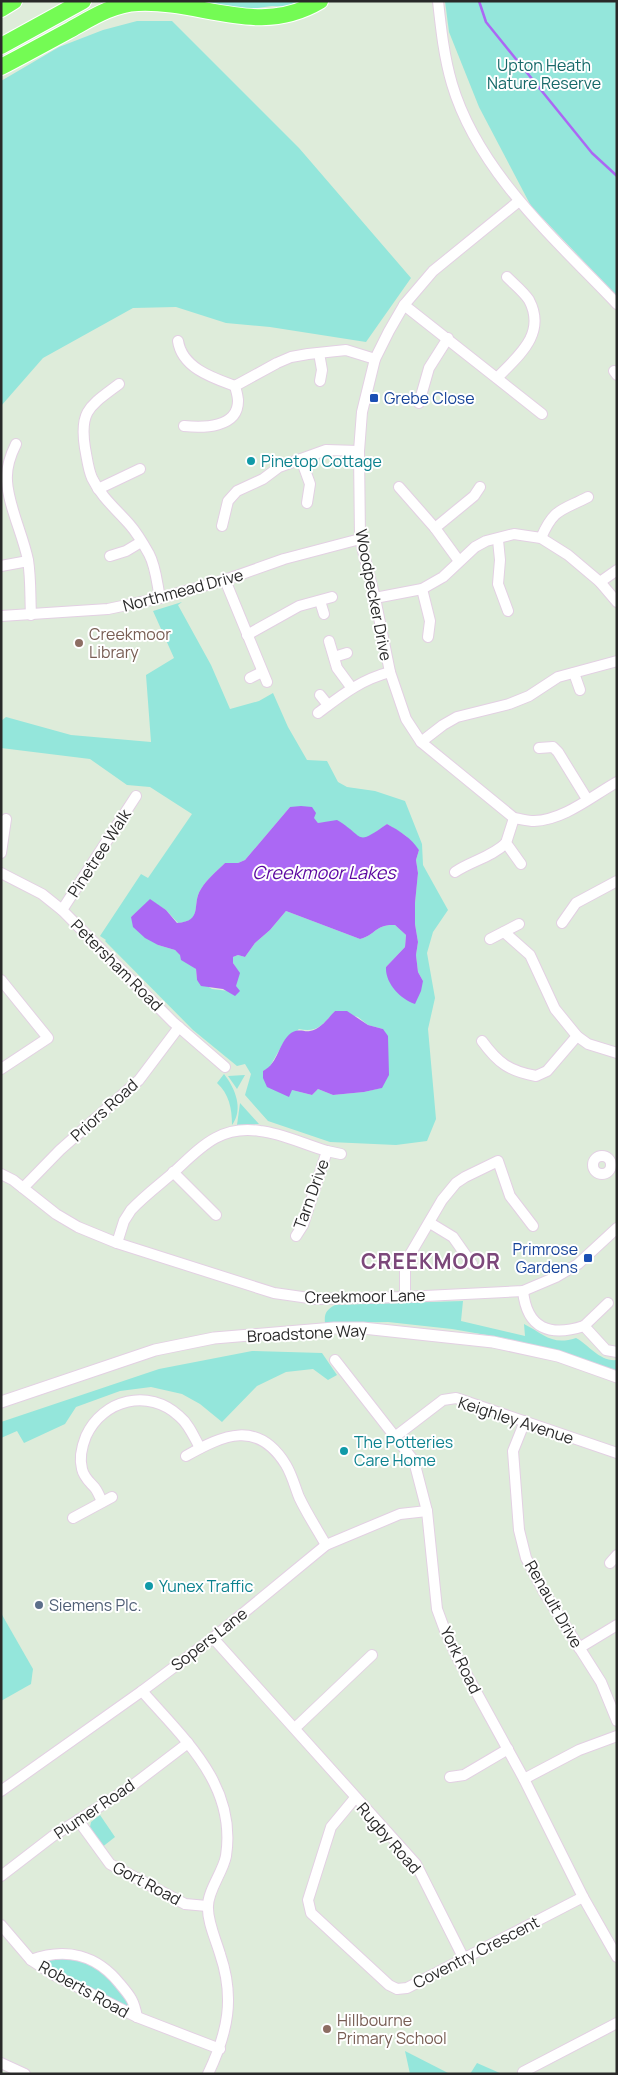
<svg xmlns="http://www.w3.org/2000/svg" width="618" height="2075" viewBox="0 0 618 2075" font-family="Manrope,sans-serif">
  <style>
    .green { fill: #94e6db; fill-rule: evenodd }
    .water { fill: #ab68f4 }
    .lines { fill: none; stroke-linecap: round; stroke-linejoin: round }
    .stream { stroke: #ab68f4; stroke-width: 2.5 }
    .minor-casing { stroke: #e3d0e3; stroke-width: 12 }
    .tertiary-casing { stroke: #e3d0e3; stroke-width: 13 }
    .trunk-casing { stroke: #fff; stroke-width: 18 }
    .minor { stroke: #fff; stroke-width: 10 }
    .tertiary { stroke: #fff; stroke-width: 11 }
    .trunk { stroke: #74fb54; stroke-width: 16 }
    .transit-dot { fill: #1a4fb4; stroke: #fff; stroke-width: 2 }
    .culture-dot { fill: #0f9aa8; stroke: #fff; stroke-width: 2 }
    .education-dot { fill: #8d6e63; stroke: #fff; stroke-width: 2 }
    .service-dot { fill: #5c6f8a; stroke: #fff; stroke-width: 2 }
    .labels { text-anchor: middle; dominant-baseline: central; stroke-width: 4; stroke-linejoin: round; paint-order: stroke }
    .park-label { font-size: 16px; fill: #166969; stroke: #fff }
    .transit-label { font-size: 16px; fill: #164399; stroke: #fff; text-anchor: start }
    .culture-label { font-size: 16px; fill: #0d838f; stroke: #fff; text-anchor: start }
    .street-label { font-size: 16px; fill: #292929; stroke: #fff }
    .education-label { font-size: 16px; fill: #785e54; stroke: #fff; text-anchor: start }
    .service-label { font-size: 16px; fill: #4e5e75; stroke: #fff; text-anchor: start }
    .water-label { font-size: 18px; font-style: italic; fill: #5c07a0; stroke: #fff }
    .district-label { font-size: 21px; font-weight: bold; letter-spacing: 1px; fill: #7c487a; stroke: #fff }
  </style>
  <rect width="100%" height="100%" fill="#deecda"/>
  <!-- green -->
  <g class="green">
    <polygon points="191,1 306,1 294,7 272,6 236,11"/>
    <polygon points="445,1 617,1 617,296 531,206 479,107 449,32"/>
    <polygon points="137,21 172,21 299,148 411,278 366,342 270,327 226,323 176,307 133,308 43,358 1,406 1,81 59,47 103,30"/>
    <path d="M182 602 178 605 211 665 230 709 259 701 273 693 288 727 307 760 327 761 338 782 347 787 375 791 405 801 422 844 423 865 448 910 433 932 427 953 435 998 428 1029 436 1119 427 1141 396 1145 330 1142 268 1121 245 1095 251 1074 245 1064 237 1066 193 1030 105 941 106 940 100 936 141 874 148 878 192 814 150 787 127 785 90 759 1 748V721L6 717 71 735 151 742 146 675 174 658 153 611ZM290 807 313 818 318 823 331 822 361 838 366 839 387 824 406 836 419 850 416 860 418 873 415 903V924L418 942 416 955 418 972 423 981 386 967 405 947 406 935 395 925C375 924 376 935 360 939L286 911 270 930 255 943 245 957 238 955 233 957V963L237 970 236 986 229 991 212 989 197 980 196 969 175 950 158 945 131 917 150 900 166 910 178 923C204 921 191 904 201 889 207 879 217 871 225 863H238L245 860ZM335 1011 358 1017 368 1025 383 1029 381 1088 364 1092 333 1095 318 1089 312 1095 292 1090 263 1071 269 1068 285 1040 299 1029C318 1033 323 1024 335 1011Z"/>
    <path d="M224 1074C235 1088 244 1109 232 1125 232 1108 229 1094 217 1083Z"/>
    <polygon points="245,1075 237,1089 228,1076"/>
    <polygon points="240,1103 259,1124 237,1125"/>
    <path d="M463 1301 461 1321 525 1336 524 1324C544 1334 552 1346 576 1338 589 1345 600 1362 617 1360V1372L560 1351 504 1338 452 1329 388 1322 325 1323C324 1314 326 1310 335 1305Z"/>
    <polygon points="252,1351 322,1353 337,1375 328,1380 313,1369 286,1372 257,1386 222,1422 200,1404 182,1394 151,1387 120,1391 76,1407 65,1424 24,1443 17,1431 1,1438 1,1422 159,1369"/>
    <polygon points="1,1613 33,1669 31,1684 1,1701"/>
    <polygon points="100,1815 115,1837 101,1848 90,1827 91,1822"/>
    <path d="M50 1958C60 1958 72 1957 82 1960 105 1965 118 1987 129 2005L126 2007 48 1965 47 1961Z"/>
    <polygon points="405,2051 450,2074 410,2074"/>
    <polygon points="477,2063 502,2074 470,2074"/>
  </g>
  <!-- water -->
  <g class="water">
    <path d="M301 806 312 807 316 813 314 818 318 823 337 820C366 837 354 847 387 824 400 831 411 838 419 850L416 860 418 873 415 903V924L418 942 416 955 418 972 423 981 421 991 415 1004C400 999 385 983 386 967L405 947 406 935 395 925C375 924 376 935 360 939L286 911 270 930 255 943 245 957 238 955 233 957V963L240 973 236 986 240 991 235 996 223 989 201 986 197 980 196 969 181 960 180 955 175 950 158 945 145 938 133 927 131 917 150 899 166 910 177 923C204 921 191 904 201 889 207 879 217 871 225 863H238L245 860 290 807Z"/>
    <path d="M335 1011H347L368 1025 383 1029 388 1036 389 1075 382 1088 364 1092 333 1095 318 1089 312 1095 292 1090 289 1097 267 1087 263 1078V1071C279 1063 278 1043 291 1033 299 1028 303 1032 310 1031 321 1029 328 1018 335 1011Z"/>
  </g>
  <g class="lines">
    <!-- stream -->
    <polyline class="stream" points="479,1 486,22 592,153 617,176"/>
    <defs>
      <g id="minor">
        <path d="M438 1C441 29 444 57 452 84 478 172 556 240 617 304"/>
        <path d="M519 201 433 271 404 305 389 331 375 359 362 412 359 451 360 539 375 598 390 672 406 719 421 742 514 818C521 819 528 821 534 821 564 820 592 796 617 782"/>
        <polyline points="404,305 542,414"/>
        <path d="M178 341C182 368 213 378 235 386"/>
        <polyline points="319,353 322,370 320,381"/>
        <polyline points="614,371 617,375"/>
        <path d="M497 378C518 356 547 334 529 300 524 292 514 284 507 277"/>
        <path d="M119 384C90 406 79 410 85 448 87 458 88 469 92 478 101 497 117 510 130 525 137 533 144 545 149 554 156 567 157 584 160 598"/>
        <polyline points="419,403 429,368 448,338"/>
        <path d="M184 426C203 428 238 428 238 401 238 396 236 390 235 386L277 363 291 357 308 354 346 350 375 359"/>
        <path d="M16 444C10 456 6 468 7 481 8 505 23 535 28 560 31 579 30 596 31 615"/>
        <polyline points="301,459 310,484 307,503"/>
        <polyline points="399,487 435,528 459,561"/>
        <polyline points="98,489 140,469"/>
        <polyline points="222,526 228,501 237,491 263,479 279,467 326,450 359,451"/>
        <polyline points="435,528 474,496 480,487"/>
        <path d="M541 538C554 508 561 511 588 497"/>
        <polyline points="498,540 500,560 498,584 508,611"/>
        <polyline points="110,556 126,551 141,542"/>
        <polyline points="1,566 28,561"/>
        <polyline points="225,580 267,682"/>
        <polyline points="600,582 617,570"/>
        <polyline points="422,589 430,621 428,637"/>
        <polyline points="375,598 422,589 443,577 475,547 486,541 514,534 541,538 568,555 600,582 617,602"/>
        <polyline points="320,601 324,614"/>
        <polyline points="1,616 108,609 160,598 225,580 284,559 360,539"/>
        <polyline points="247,635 299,606 332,597"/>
        <polyline points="329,641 337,668 351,687"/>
        <polyline points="334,657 347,653"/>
        <polyline points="574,673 580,690"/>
        <polyline points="250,678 262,672"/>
        <polyline points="320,695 328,705"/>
        <path d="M318 713C342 695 360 680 390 672"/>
        <polyline points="421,742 443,725 457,717 509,704 529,696 558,677 617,661"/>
        <polyline points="539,748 553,747 558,752 587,799"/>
        <polyline points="514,818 506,843 521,864"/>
        <polyline points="1,853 6,819"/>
        <path d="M455 872C471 861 492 857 506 843"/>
        <polyline points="1,873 42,894 62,910 173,1022 225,1067"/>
        <polyline points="62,910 136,796"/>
        <polyline points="562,923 576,903 617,881"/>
        <polyline points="504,932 530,955 555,1009 577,1036 588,1044 617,1053"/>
        <polyline points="490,939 519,924"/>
        <polyline points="1,980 48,1038 1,1069"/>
        <path d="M482 1041C498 1063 509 1071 536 1076L547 1071 577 1036"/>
        <polyline points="327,1151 341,1154"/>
        <circle cx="602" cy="1165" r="9"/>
        <polyline points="173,1172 216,1215"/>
        <polyline points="1,1174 13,1180 56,1214 78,1227 117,1243 274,1293 316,1299 405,1297 523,1291 556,1277 578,1264 617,1228"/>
        <polyline points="23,1188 60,1150 139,1080 179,1027"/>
        <polyline points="430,1223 453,1237 472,1264"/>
        <path d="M117 1243 124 1221 131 1210C144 1196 159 1185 174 1172 201 1147 220 1125 260 1131 281 1133 306 1145 327 1151L303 1225 296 1236"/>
        <path d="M523 1291C527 1329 550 1337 584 1326L606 1350 617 1352"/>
        <polyline points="405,1297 405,1269 408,1258 442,1200 456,1183 465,1177 498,1161 510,1196 533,1226"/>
        <polyline points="584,1326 608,1303"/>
        <polyline points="335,1360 414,1461 427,1511 437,1609 444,1628 456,1655 524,1779 583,1897 617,1957"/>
        <polyline points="525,1421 513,1451 519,1530 526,1558 544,1592 601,1682 617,1721"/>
        <polyline points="396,1436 443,1400 456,1398 617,1453"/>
        <path d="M186 1456C223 1435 258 1419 286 1465 292 1475 295 1487 299 1497 307 1514 317 1529 326 1545"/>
        <path d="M102 1502C100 1497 98 1492 95 1488 90 1482 84 1478 82 1469 79 1458 82 1446 86 1436 103 1399 149 1388 179 1416 189 1424 194 1437 200 1448"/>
        <polyline points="73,1518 112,1497"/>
        <polyline points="610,1563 617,1555"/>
        <polyline points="213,1638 416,1864 464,1959"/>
        <polyline points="579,1648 617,1625"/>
        <path d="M142 1691C184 1739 237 1785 226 1856 223 1872 208 1890 208 1906 207 1921 216 1940 220 1954 235 1998 228 2032 208 2074"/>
        <polyline points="295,1728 372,1655"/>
        <polyline points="450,1777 464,1775 508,1749"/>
        <polyline points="524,1779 579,1750 617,1736"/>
        <polyline points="1,1791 142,1691 213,1638 326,1545 400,1514 427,1511"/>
        <polyline points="355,1798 331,1827 308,1900 311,1913 389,1985 397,1989 407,1988 583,1897"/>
        <polyline points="78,1820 110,1864 185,1904 207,1906"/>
        <polyline points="1,1876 53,1836 129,1788 188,1743"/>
        <polyline points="1,1925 31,1960 54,1975 137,2017 220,2049"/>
        <path d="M31 1960C66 1947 97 1955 120 1984 131 1997 134 2001 137 2017"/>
        <polyline points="1,2063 25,2074"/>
        <polyline points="523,2072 617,2023"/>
      </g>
      <polyline id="tertiary" points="1,1402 155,1350 214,1338 334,1328 363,1328 493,1342 558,1356 617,1377"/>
      <g id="trunk">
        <polyline points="1,9 14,1"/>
        <polyline points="1,46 83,1"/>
        <path d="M1 67C24 55 46 43 68 31 90 19 112 4 138 3 202 0 258 38 320 1"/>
      </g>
    </defs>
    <!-- minor casing -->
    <use href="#minor" class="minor-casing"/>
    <!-- tertiary casing -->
    <use href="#tertiary" class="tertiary-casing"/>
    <!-- trunk casing -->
    <use href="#trunk" class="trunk-casing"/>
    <!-- minor -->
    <use href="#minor" class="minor"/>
    <!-- tertiary -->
    <use href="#tertiary" class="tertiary"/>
    <!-- trunk -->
    <use href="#trunk" class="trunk"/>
  </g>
  <!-- markers -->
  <g class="transit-dot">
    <rect x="369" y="393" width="10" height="10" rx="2.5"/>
    <rect x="583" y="1253" width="10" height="10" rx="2.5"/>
  </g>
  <g class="culture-dot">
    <circle cx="251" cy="461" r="5"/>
    <circle cx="344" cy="1451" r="5"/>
    <circle cx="149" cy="1586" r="5"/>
  </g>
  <g class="education-dot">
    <circle cx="79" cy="643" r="5"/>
    <circle cx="327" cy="2029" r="5"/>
  </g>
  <circle class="service-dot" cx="39" cy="1605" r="5"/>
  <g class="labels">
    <!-- park labels -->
    <g class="park-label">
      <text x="544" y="65">Upton Heath<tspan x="544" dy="18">Nature Reserve</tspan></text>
    </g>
    <!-- transit labels -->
    <g class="transit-label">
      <text x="384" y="398">Grebe Close</text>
      <text x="578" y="1249" text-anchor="end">Primrose<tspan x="578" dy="18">Gardens</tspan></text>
    </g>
    <!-- culture labels -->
    <g class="culture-label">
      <text x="261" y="461">Pinetop Cottage</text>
      <text x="354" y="1442">The Potteries<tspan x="354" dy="18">Care Home</tspan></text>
      <text x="159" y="1586">Yunex Traffic</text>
    </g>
    <!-- street labels -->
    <g class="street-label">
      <text transform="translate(183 590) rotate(-15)">Northmead Drive</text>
      <text transform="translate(374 595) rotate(79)">Woodpecker Drive</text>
      <text transform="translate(99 853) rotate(-57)">Pinetree Walk</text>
      <text transform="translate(117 965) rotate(45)">Petersham Road</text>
      <text transform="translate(104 1110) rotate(-42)">Priors Road</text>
      <text transform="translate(311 1194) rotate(-70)">Tarn Drive</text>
      <text transform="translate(365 1296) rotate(-1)">Creekmoor Lane</text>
      <text transform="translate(307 1333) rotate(-3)">Broadstone Way</text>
      <text transform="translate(516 1420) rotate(18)">Keighley Avenue</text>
      <text transform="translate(554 1604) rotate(60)">Renault Drive</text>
      <text transform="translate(209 1639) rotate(-38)">Sopers Lane</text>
      <text transform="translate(461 1660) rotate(64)">York Road</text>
      <text transform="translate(94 1809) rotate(-34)">Plumer Road</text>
      <text transform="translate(389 1838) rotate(49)">Rugby Road</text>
      <text transform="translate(147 1883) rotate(28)">Gort Road</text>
      <text transform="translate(476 1952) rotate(-27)">Coventry Crescent</text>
      <text transform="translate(84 1989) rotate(29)">Roberts Road</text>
    </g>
    <!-- education labels -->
    <g class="education-label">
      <text x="89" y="634">Creekmoor<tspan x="89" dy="18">Library</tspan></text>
      <text x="337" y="2020">Hillbourne<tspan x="337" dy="18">Primary School</tspan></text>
    </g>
    <!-- service labels -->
    <g class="service-label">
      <text x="49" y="1605">Siemens Plc.</text>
    </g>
    <!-- water labels -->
    <g class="water-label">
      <text x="324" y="872">Creekmoor Lakes</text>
    </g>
    <!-- district labels -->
    <g class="district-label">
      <text x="431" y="1261">CREEKMOOR</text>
    </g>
  </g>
  <!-- border -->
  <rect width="618" height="2075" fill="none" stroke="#292929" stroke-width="5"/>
</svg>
